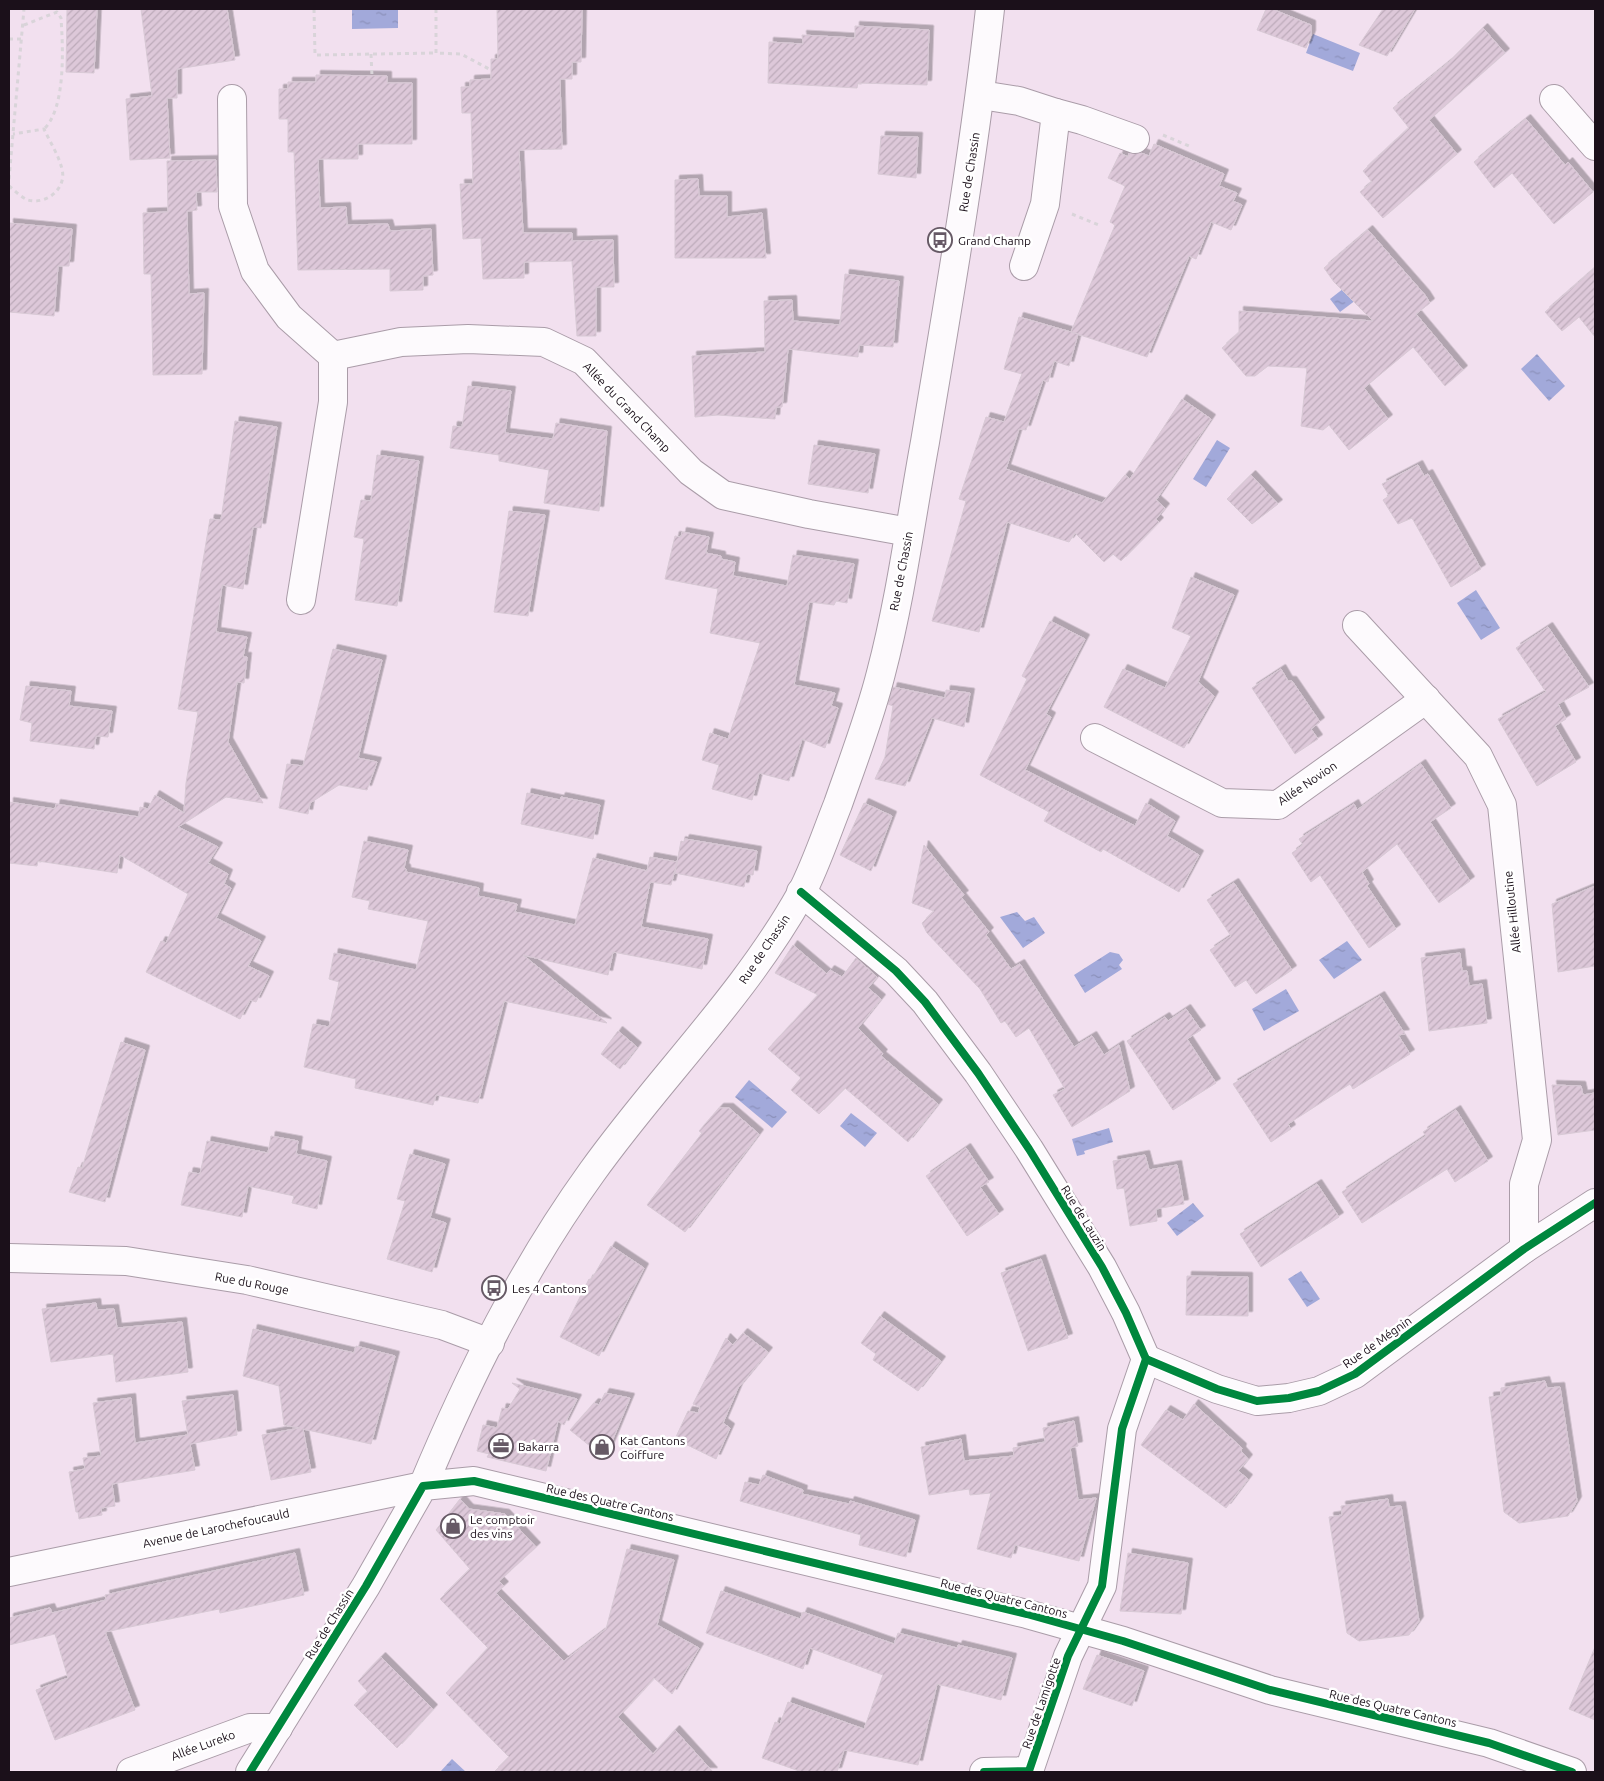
<svg xmlns="http://www.w3.org/2000/svg" width="1604" height="1781" viewBox="0 0 1604 1781" font-family="Ubuntu,sans-serif">
  <style>
    .water { fill: url(#water-ripples) }
    .building { fill: url(#building-hatch); stroke: #d8c9d5; filter: url(#shadow) }
    .lines { fill: none; stroke-linecap: round; stroke-linejoin: round }
    .minor-casing { stroke: #aa9ca8; stroke-width: 30 }
    .major-casing { stroke: #aa9ca8; stroke-width: 30 }
    .path { stroke: #d9d4d9; stroke-width: 3; stroke-dasharray: 4 4; stroke-linecap: butt }
    .minor { stroke: #fdfafd; stroke-width: 28 }
    .major { stroke: #fdfafd; stroke-width: 28 }
    .cycleway-casing { stroke: #fff; stroke-width: 11 }
    .cycleway { stroke: #00873e; stroke-width: 8 }
    .labels { text-anchor: middle; dominant-baseline: central; stroke-width: 5; stroke-linejoin: round; paint-order: stroke }
    .street-label { font-size: 12px; fill: #1b101a; stroke: #fff }
    .poi-label { font-size: 12px; fill: #1b101a; stroke: #fff; text-anchor: start }
  </style>
  <defs>
    <pattern id="water-ripples" width="26" height="14" patternUnits="userSpaceOnUse" patternTransform="scale(1.25)"><rect width="26" height="14" fill="#a2a9da"/><path d="M2 4q2-2 4 0t4 0M15 11q2-2 4 0t4 0" fill="none" stroke="#8b90ba"/></pattern>
    <pattern id="building-hatch" width="6" height="6" patternUnits="userSpaceOnUse" patternTransform="scale(1.25)"><rect width="6" height="6" fill="#ddc8d9"/><path d="M-1 1l2-2M0 6l6-6M5 7l2-2" fill="none" stroke="#bdabba"/></pattern>
    <filter id="shadow"><feDropShadow dx="4.5" dy="-4.5" stdDeviation="0" flood-color="#0004"/></filter>
  </defs>
  <rect width="100%" height="100%" fill="#f2e0ef"/>
  <!-- water -->
  <g class="water">
    <polygon points="352,9 398,9 398,28 352,29"/>
    <polygon points="1313,34 1360,53 1353,71 1306,53"/>
    <polygon points="1357,278 1368,291 1340,312 1330,299"/>
    <polygon points="1537,354 1565,386 1549,401 1521,369"/>
    <polygon points="1217,440 1230,448 1206,487 1193,479"/>
    <polygon points="1476,590 1500,628 1481,640 1457,603"/>
    <polygon points="1017,912 1025,921 1034,917 1045,933 1023,948 1000,917"/>
    <polygon points="1347,941 1362,960 1334,979 1319,960"/>
    <polygon points="1110,952 1119,954 1123,960 1119,965 1122,969 1085,993 1074,975"/>
    <polygon points="1286,989 1299,1011 1264,1031 1252,1009"/>
    <polygon points="749,1080 787,1112 772,1128 735,1097"/>
    <polygon points="851,1113 877,1133 865,1147 840,1126"/>
    <polygon points="1109,1128 1113,1142 1084,1151 1085,1154 1077,1156 1072,1139"/>
    <polygon points="1193,1203 1204,1216 1177,1236 1167,1223"/>
    <polygon points="1301,1271 1320,1299 1307,1307 1288,1279"/>
    <polygon points="452,1759 466,1772 440,1772"/>
  </g>
  <!-- building -->
  <g class="building">
    <polygon points="67,9 97,9 94,73 66,72"/>
    <polygon points="141,9 227,9 235,60 177,69 177,98 167,98 170,158 130,160 126,99 152,96"/>
    <polygon points="497,9 582,9 581,62 572,62 572,79 560,79 562,149 519,150 523,233 572,233 572,241 613,240 614,287 596,287 596,336 577,336 572,261 524,262 524,278 483,279 481,238 463,239 460,184 473,184 471,113 462,113 461,87 470,87 470,80 491,79 491,59 498,59"/>
    <polygon points="1266,9 1272,9 1311,25 1311,35 1306,48 1257,30"/>
    <polygon points="1383,9 1415,9 1387,56 1359,45"/>
    <polygon points="855,26 929,30 927,85 858,83 857,88 768,83 769,42 803,44 802,35 855,38"/>
    <polygon points="1483,28 1505,53 1429,120 1457,154 1383,218 1360,192 1372,182 1363,171 1409,128 1393,108 1448,63"/>
    <polygon points="316,75 387,76 387,83 412,83 412,144 358,144 358,159 318,159 320,208 346,207 347,225 388,224 390,231 431,229 433,275 423,276 423,290 390,291 390,269 298,270 294,152 288,152 288,119 279,119 279,89 288,89 288,82 316,82"/>
    <polygon points="1526,119 1565,165 1568,162 1593,192 1554,224 1512,173 1494,188 1474,162"/>
    <polygon points="881,136 918,137 916,178 878,174"/>
    <polygon points="1154,144 1224,174 1219,186 1237,193 1233,201 1242,205 1231,230 1211,222 1196,259 1189,256 1147,357 1071,332 1115,225 1110,222 1125,186 1108,178 1120,153 1128,157 1129,153 1141,153 1149,156"/>
    <polygon points="216,160 217,192 196,192 197,210 187,211 189,294 204,293 202,374 153,375 151,274 144,274 143,213 168,212 167,161"/>
    <polygon points="698,179 699,196 727,196 727,217 762,213 766,258 675,258 675,180"/>
    <polygon points="9,223 72,229 69,266 58,266 54,316 9,312"/>
    <polygon points="1368,230 1425,295 1430,303 1416,314 1463,370 1445,386 1413,347 1364,388 1388,419 1349,450 1329,425 1323,430 1301,426 1307,368 1268,366 1255,376 1246,376 1222,348 1239,333 1239,311 1373,321 1334,282 1324,268"/>
    <polygon points="1595,268 1595,337 1579,317 1562,331 1545,312"/>
    <polygon points="845,274 899,281 893,347 859,345 858,357 788,349 782,407 776,407 775,419 718,415 695,417 692,356 765,352 764,301 792,300 793,321 840,325"/>
    <polygon points="1019,317 1078,334 1069,366 1054,361 1048,382 1043,380 1026,430 1019,429 1006,469 1102,503 1125,475 1130,479 1182,399 1211,419 1156,500 1165,508 1156,519 1159,522 1121,561 1113,554 1104,562 1075,533 1069,542 1007,522 979,632 932,621 966,501 959,499 986,417 1004,422 1022,374 1004,369"/>
    <polygon points="468,386 511,391 505,433 553,439 556,423 607,431 599,511 544,503 549,470 499,461 499,455 450,448 453,426 462,427"/>
    <polygon points="235,421 277,427 261,528 253,527 243,589 222,585 216,632 247,637 243,657 247,657 244,683 237,682 228,742 263,803 226,797 178,827 218,847 208,863 228,874 224,884 231,888 216,918 261,941 248,966 269,976 256,1002 250,1000 240,1019 146,972 161,941 166,943 188,894 120,855 117,873 38,861 37,866 9,863 9,802 55,809 56,804 139,817 140,807 148,809 155,795 184,813 186,783 198,712 178,709 210,519 221,520"/>
    <polygon points="814,445 875,454 868,493 808,484"/>
    <polygon points="377,455 419,461 397,606 355,600 364,539 354,537 361,500 371,501"/>
    <polygon points="1418,465 1424,476 1428,474 1481,569 1451,587 1412,518 1398,524 1383,500 1389,496 1382,484"/>
    <polygon points="1251,475 1278,504 1252,524 1227,499"/>
    <polygon points="509,511 545,515 528,616 494,612"/>
    <polygon points="682,532 709,537 706,553 721,556 721,559 735,562 733,576 787,586 793,555 854,564 847,603 836,601 834,605 809,602 794,685 835,693 831,706 838,708 825,748 802,739 789,781 759,773 752,800 712,789 719,765 702,760 710,733 728,739 760,643 710,633 718,589 665,579 675,536 681,537"/>
    <polygon points="1191,577 1234,595 1198,682 1214,696 1184,748 1104,707 1123,669 1165,688 1191,636 1172,628"/>
    <polygon points="1050,621 1085,639 1046,714 1051,717 1025,770 1135,826 1146,803 1175,821 1167,836 1199,855 1179,892 1103,849 1101,852 1044,821 1049,812 980,775 1027,679 1022,676"/>
    <polygon points="1548,627 1589,687 1558,704 1566,719 1555,726 1576,762 1537,786 1498,719 1546,692 1516,648"/>
    <polygon points="333,649 382,660 358,758 377,762 367,790 339,785 310,803 308,814 279,808 287,764 303,766"/>
    <polygon points="1281,669 1288,681 1292,681 1320,722 1311,729 1318,739 1295,754 1252,688"/>
    <polygon points="26,686 71,691 69,706 112,711 108,737 96,736 94,749 30,741 32,723 20,720"/>
    <polygon points="893,687 945,698 946,690 970,693 964,727 932,718 905,786 875,779 885,757 893,706 888,704"/>
    <polygon points="1421,764 1451,808 1430,822 1470,881 1439,903 1397,844 1362,872 1369,884 1367,886 1396,929 1369,948 1320,875 1311,882 1292,853 1303,845 1299,839 1354,804 1357,810"/>
    <polygon points="527,793 560,800 561,797 600,805 593,839 521,824"/>
    <polygon points="864,803 892,816 871,871 840,855"/>
    <polygon points="685,839 757,851 753,875 747,874 744,887 675,873 681,841 684,842"/>
    <polygon points="364,841 408,850 404,868 406,869 406,872 479,888 478,896 517,904 515,912 575,925 593,858 647,871 650,857 677,862 671,885 650,882 641,927 708,939 702,969 613,952 608,975 523,955 607,1023 504,1001 478,1103 436,1095 433,1105 355,1088 356,1079 304,1067 313,1024 329,1027 339,982 329,979 334,953 416,970 428,921 368,909 370,901 352,897"/>
    <polygon points="924,845 964,895 961,897 989,932 986,935 1011,969 1020,964 1074,1047 1092,1036 1104,1055 1119,1045 1130,1091 1072,1127 1053,1095 1065,1089 1029,1028 1016,1037 1005,1021 1001,1023 980,989 927,933 922,923 934,911 912,903"/>
    <polygon points="1234,883 1292,970 1256,994 1246,980 1235,987 1210,950 1231,936 1207,900"/>
    <polygon points="1595,886 1595,966 1558,972 1552,904"/>
    <polygon points="793,945 827,974 830,970 842,977 856,958 877,977 868,988 881,999 858,1028 883,1054 881,1056 938,1104 908,1142 845,1088 819,1114 791,1090 801,1078 768,1049 818,995 775,973"/>
    <polygon points="1460,953 1462,971 1467,971 1469,986 1482,984 1487,1023 1429,1031 1421,958"/>
    <polygon points="1380,996 1405,1034 1398,1035 1410,1054 1353,1089 1350,1084 1288,1124 1291,1129 1271,1142 1233,1084"/>
    <polygon points="1186,1009 1201,1030 1187,1039 1216,1083 1173,1110 1127,1041 1165,1017 1168,1021"/>
    <polygon points="618,1031 637,1047 620,1069 601,1054"/>
    <polygon points="121,1042 145,1050 105,1202 69,1192 78,1167 82,1168"/>
    <polygon points="1552,1085 1581,1086 1583,1095 1595,1093 1595,1130 1558,1135"/>
    <polygon points="719,1108 729,1108 759,1134 685,1232 647,1205 702,1133 699,1131"/>
    <polygon points="1456,1110 1488,1161 1455,1182 1447,1169 1362,1223 1342,1192 1426,1136 1423,1132"/>
    <polygon points="271,1136 298,1141 296,1154 327,1161 317,1209 292,1203 294,1196 248,1186 242,1217 181,1205 189,1172 200,1174 207,1141 268,1153"/>
    <polygon points="966,1148 989,1182 980,1187 999,1214 967,1236 926,1176"/>
    <polygon points="410,1154 445,1164 430,1218 446,1223 432,1272 387,1259 405,1201 397,1199"/>
    <polygon points="1145,1155 1149,1170 1177,1165 1184,1204 1156,1209 1157,1221 1130,1226 1124,1188 1117,1189 1113,1161"/>
    <polygon points="1317,1184 1339,1217 1261,1267 1240,1234"/>
    <polygon points="611,1246 644,1268 599,1356 560,1337 589,1279 591,1280"/>
    <polygon points="1041,1259 1068,1338 1028,1351 1001,1273"/>
    <polygon points="1187,1276 1248,1277 1248,1316 1186,1315"/>
    <polygon points="96,1303 97,1310 114,1309 117,1328 182,1322 188,1372 116,1382 113,1354 51,1362 42,1309"/>
    <polygon points="880,1316 941,1361 918,1391 873,1360 876,1354 861,1343"/>
    <polygon points="253,1329 354,1353 356,1346 395,1356 371,1444 303,1429 311,1472 271,1480 262,1435 300,1428 284,1425 279,1386 243,1376"/>
    <polygon points="743,1333 768,1352 738,1388 723,1423 730,1428 716,1459 675,1439 688,1411 698,1413 700,1407 693,1404 726,1338 733,1345"/>
    <polygon points="1545,1381 1547,1388 1560,1387 1577,1501 1568,1516 1519,1523 1504,1512 1489,1397 1501,1396 1501,1388"/>
    <polygon points="512,1383 577,1399 564,1425 558,1421 546,1471 487,1457 489,1454 477,1451 483,1425 497,1428 502,1408 508,1409 520,1389"/>
    <polygon points="605,1393 630,1398 605,1458 570,1430 594,1403 599,1405"/>
    <polygon points="233,1395 237,1435 190,1444 195,1470 112,1484 115,1506 101,1508 102,1515 79,1519 78,1512 76,1512 69,1472 85,1469 83,1458 101,1456 93,1403 131,1398 135,1443 188,1435 182,1401"/>
    <polygon points="1194,1404 1242,1448 1241,1451 1248,1459 1238,1471 1248,1479 1226,1508 1141,1445 1166,1410 1183,1420"/>
    <polygon points="1074,1421 1078,1446 1070,1448 1078,1500 1096,1498 1079,1561 1015,1545 1011,1558 977,1549 991,1493 970,1495 969,1489 929,1495 921,1447 961,1439 964,1461 1014,1456 1013,1448 1045,1442 1043,1428"/>
    <polygon points="763,1475 803,1490 802,1494 849,1504 850,1501 915,1520 906,1557 859,1545 861,1535 740,1501 745,1482 759,1485"/>
    <polygon points="460,1499 469,1509 505,1514 536,1547 499,1581 504,1586 496,1593 564,1661 606,1629 627,1549 674,1560 657,1625 699,1648 672,1694 654,1678 618,1717 653,1754 675,1730 713,1772 494,1772 509,1757 446,1693 488,1648 440,1599 470,1569 436,1530"/>
    <polygon points="1388,1499 1389,1507 1401,1506 1419,1621 1409,1635 1359,1641 1347,1633 1329,1517 1342,1515 1341,1506"/>
    <polygon points="295,1553 304,1595 220,1613 219,1609 105,1632 135,1710 55,1740 36,1690 68,1678 55,1634 9,1645 9,1618 50,1608 52,1613 106,1600 105,1595"/>
    <polygon points="1128,1553 1188,1563 1181,1614 1120,1611"/>
    <polygon points="721,1591 800,1619 803,1612 894,1644 898,1633 957,1648 958,1645 1012,1658 1001,1700 937,1684 918,1765 844,1750 837,1772 802,1772 762,1758 775,1722 780,1724 788,1702 864,1729 883,1675 810,1648 803,1669 706,1633"/>
    <polygon points="1595,1647 1595,1720 1569,1709"/>
    <polygon points="1097,1655 1144,1671 1132,1706 1083,1689"/>
    <polygon points="381,1657 433,1709 397,1748 354,1705 368,1692 358,1681"/>
  </g>
  <g class="lines">
    <defs>
      <g id="minor">
        <polyline points="981,95 1019,101 1056,113 1045,204 1024,266"/>
        <polyline points="232,99 233,206 255,271 289,317 333,356 333,402 301,600"/>
        <polyline points="1554,99 1595,146"/>
        <polyline points="1056,113 1082,120 1135,139"/>
        <polyline points="333,356 401,342 468,339 544,342 584,361 691,472 723,495 809,514 909,532"/>
        <polyline points="1357,625 1478,756 1502,805 1537,1140 1524,1184 1524,1249"/>
        <polyline points="1095,738 1222,803 1278,805 1426,699"/>
        <polyline points="801,892 896,971 925,1002 978,1073 1029,1149 1102,1267 1126,1313 1146,1359 1122,1429 1102,1586 1068,1656 1029,1771 984,1772"/>
        <polyline points="9,1258 126,1261 247,1280 442,1325 490,1343"/>
        <polyline points="1146,1359 1217,1389 1257,1401 1289,1398 1319,1391 1355,1374 1524,1249 1595,1203"/>
        <polyline points="131,1772 250,1728 278,1728"/>
        <polyline points="250,1772 366,1586 423,1486 474,1481 1027,1614 1123,1641 1270,1690 1489,1743 1572,1772"/>
      </g>
      <path id="major" d="M9 1572 423 1486C469 1376 522 1269 592 1172 659 1078 744 996 801 894 816 865 826 834 838 804 853 761 870 717 881 673 901 597 911 518 925 442 949 298 974 154 990 9"/>
    </defs>
    <!-- minor casing -->
    <use href="#minor" class="minor-casing"/>
    <!-- major casing -->
    <use href="#major" class="major-casing"/>
    <!-- path -->
    <g class="path">
      <polyline points="314,9 315,55 436,53"/>
      <polyline points="436,9 436,53 461,54 491,70"/>
      <path d="M24 25 57 12 61 18C63 47 66 108 44 129"/>
      <polyline points="9,39 23,39"/>
      <polyline points="371,54 372,76"/>
      <polyline points="1163,135 1189,146"/>
      <polyline points="9,179 24,9"/>
      <path d="M9 186C14 190 22 198 28 200 46 205 67 189 62 169 59 156 50 142 44 129L13 134"/>
      <polyline points="1072,214 1101,226"/>
    </g>
    <!-- minor -->
    <use href="#minor" class="minor"/>
    <!-- major -->
    <use href="#major" class="major"/>
    <defs>
      <g id="cycleway">
        <polyline points="801,892 896,971 925,1002 978,1073 1029,1149 1102,1267 1126,1313 1146,1359 1122,1429 1102,1586 1068,1656 1029,1771 984,1772"/>
        <polyline points="1146,1359 1217,1389 1257,1401 1289,1398 1319,1391 1355,1374 1524,1249 1595,1203"/>
        <polyline points="250,1772 366,1586 423,1486 474,1481 1027,1614 1123,1641 1270,1690 1489,1743 1572,1772"/>
      </g>
    </defs>
    <!-- cycleway casing -->
    <use href="#cycleway" class="cycleway-casing"/>
    <!-- cycleway -->
    <use href="#cycleway" class="cycleway"/>
  </g>
  <!-- icons -->
  <defs>
    <symbol id="bus-ring" viewBox="-11 -11 22 22"><circle r="9.5" fill="#fff" stroke="#665965" stroke-width="1.5"/><path d="M-5-6H5V4H4V6H2V4H-2V6H-4V4H-5ZM-3.5-4V0h7V-4ZM-3.5 1.2v1.5H-2V1.2ZM2 1.2v1.5H3.5V1.2Z" fill="#665965"/></symbol>
    <symbol id="office-ring" viewBox="-11 -11 22 22"><circle r="9.5" fill="#fff" stroke="#665965" stroke-width="1.5"/><path d="M-6-3h4V-5.5h4V-3h4V5H-6ZM-1-4.5V-3h2v-1.5ZM-6 0V1H6V0Z" fill="#665965"/></symbol>
    <symbol id="shop-ring" viewBox="-11 -11 22 22"><circle r="9.5" fill="#fff" stroke="#665965" stroke-width="1.5"/><path d="M-5-2.5h2.3a2.7 3.5 0 0 1 5.4 0H5L5.5 6h-11ZM-1.5-2.5h3a1.5 2.3 0 0 0-3 0Z" fill="#665965"/></symbol>
  </defs>
  <g fill-rule="evenodd">
    <use href="#bus-ring" x="926" y="226" width="28" height="28"/>
    <use href="#bus-ring" x="480" y="1274" width="28" height="28"/>
    <use href="#office-ring" x="487" y="1432" width="28" height="28"/>
    <use href="#shop-ring" x="588" y="1433" width="28" height="28"/>
    <use href="#shop-ring" x="439" y="1512" width="28" height="28"/>
  </g>
  <g class="labels">
    <!-- street labels -->
    <g class="street-label">
      <text transform="translate(969 172) rotate(-81)">Rue de Chassin</text>
      <text transform="translate(627 407) rotate(46)">Allée du Grand Champ</text>
      <text transform="translate(901 571) rotate(-79)">Rue de Chassin</text>
      <text transform="translate(1307 783) rotate(-34)">Allée Novion</text>
      <text transform="translate(1512 912) rotate(-96)">Allée Hilloutine</text>
      <text transform="translate(764 949) rotate(-56)">Rue de Chassin</text>
      <text transform="translate(1084 1218) rotate(58)">Rue de Lauzin</text>
      <text transform="translate(252 1283) rotate(11)">Rue du Rouge</text>
      <text transform="translate(1377 1342) rotate(-35)">Rue de Mégnin</text>
      <text transform="translate(610 1502) rotate(13)">Rue des Quatre Cantons</text>
      <text transform="translate(216 1528) rotate(-12)">Avenue de Larochefoucauld</text>
      <text transform="translate(1004 1598) rotate(14)">Rue des Quatre Cantons</text>
      <text transform="translate(329 1624) rotate(-58)">Rue de Chassin</text>
      <text transform="translate(1041 1703) rotate(-71)">Rue de Lamigotte</text>
      <text transform="translate(1393 1708) rotate(13)">Rue des Quatre Cantons</text>
      <text transform="translate(203 1745) rotate(-20)">Allée Lureko</text>
    </g>
    <!-- poi labels -->
    <g class="poi-label">
      <text x="958" y="240">Grand Champ</text>
      <text x="512" y="1288">Les 4 Cantons</text>
      <text x="620" y="1440">Kat Cantons<tspan x="620" dy="14">Coiffure</tspan></text>
      <text x="518" y="1446">Bakarra</text>
      <text x="470" y="1519">Le comptoir<tspan x="470" dy="14">des vins</tspan></text>
    </g>
  </g>
  <!-- border -->
  <rect width="1604" height="1781" fill="none" stroke="#1b101a" stroke-width="20"/>
</svg>
